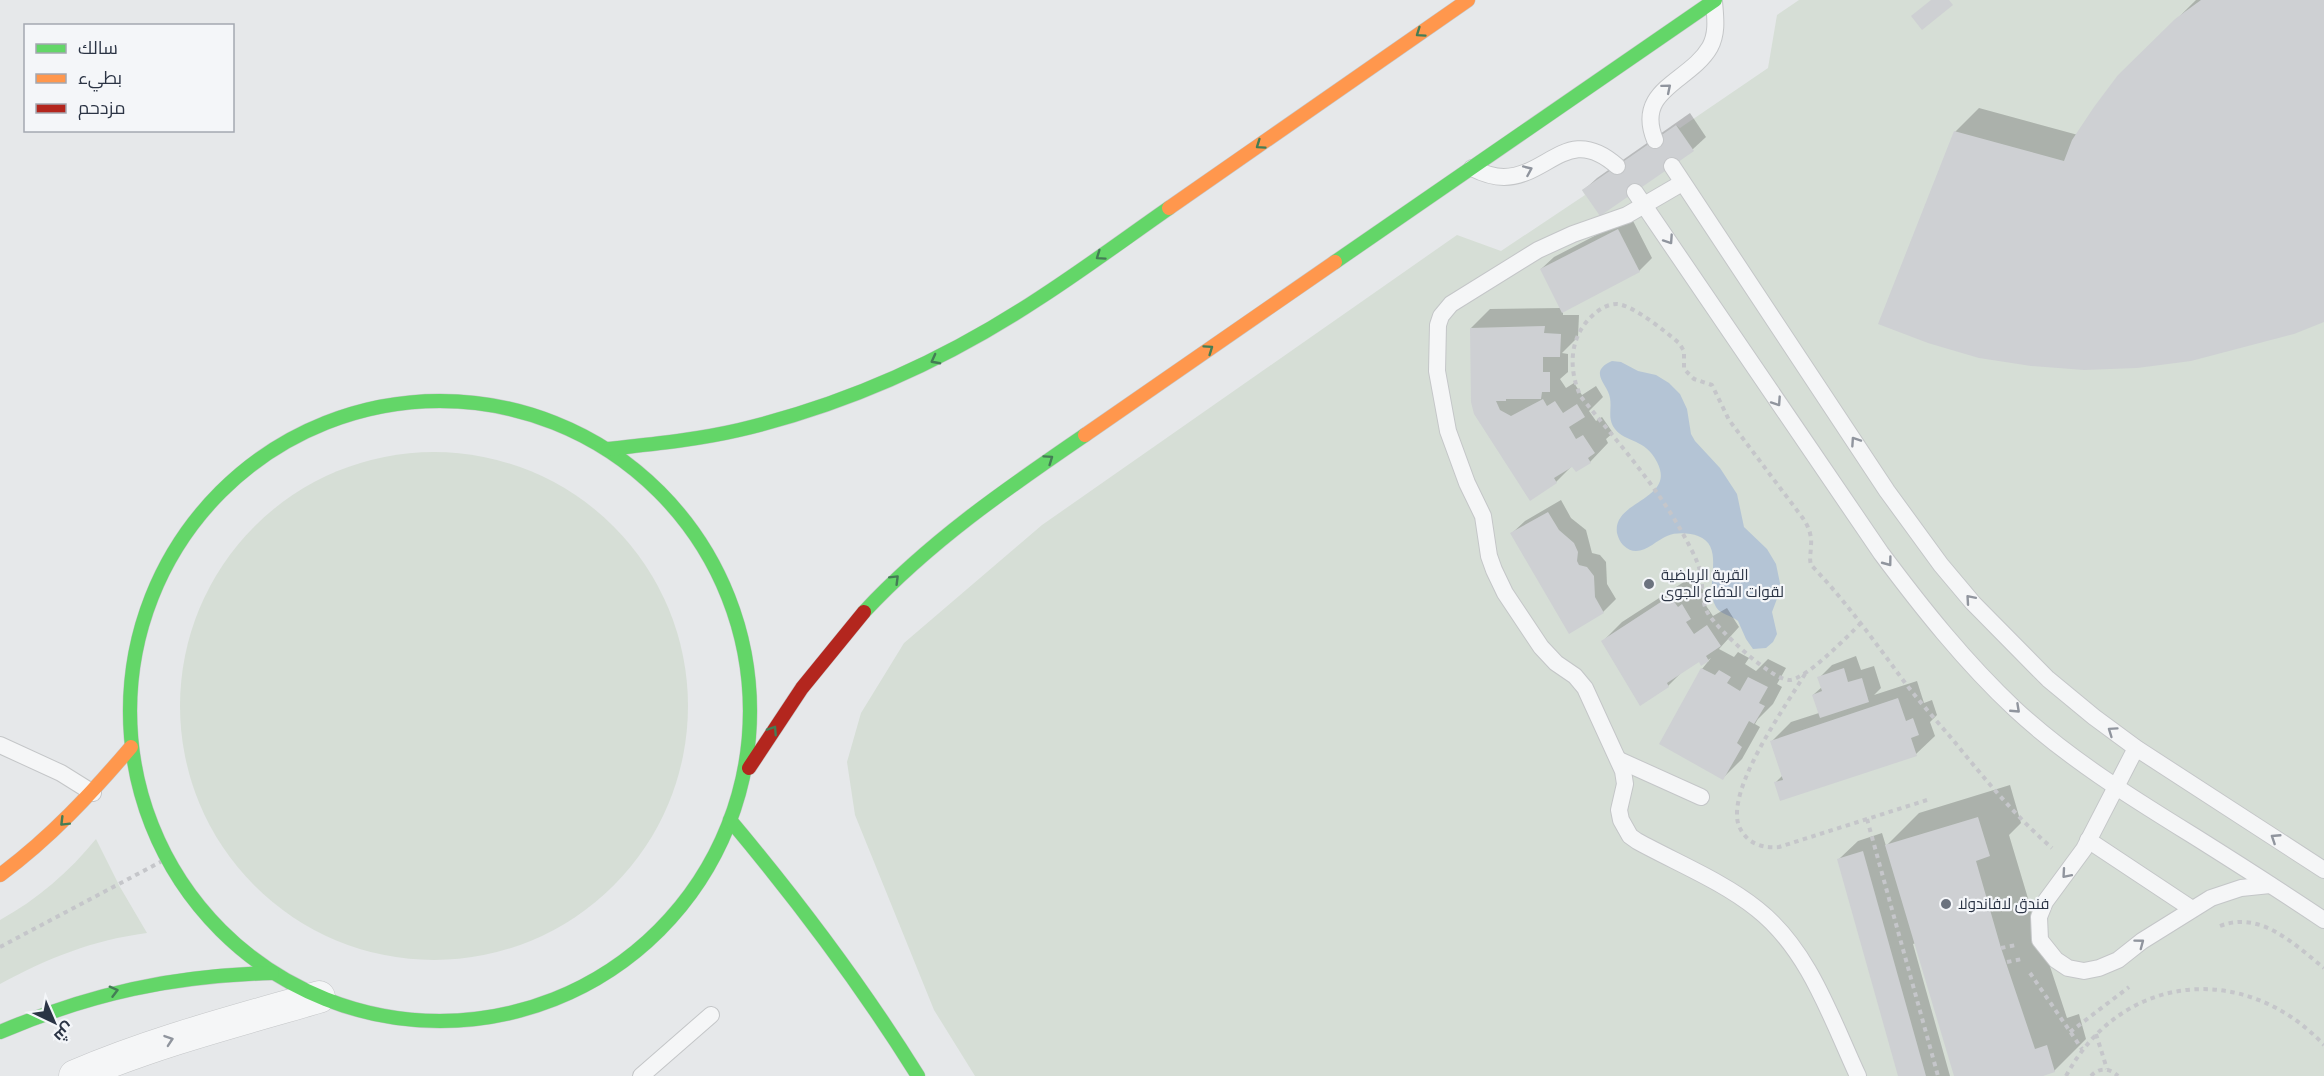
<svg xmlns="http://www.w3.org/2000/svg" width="2324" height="1076" viewBox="0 0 2324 1076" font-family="Figtree,Cairo,sans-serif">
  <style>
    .green { fill: #d6ded6 }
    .water { fill: #b4c4d5 }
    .shadow { fill: #0003 }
    .building { fill: #ced0d3 }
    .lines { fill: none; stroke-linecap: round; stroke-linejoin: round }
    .lane-casing { stroke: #c4c6c8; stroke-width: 18 }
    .street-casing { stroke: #c4c6c8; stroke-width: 33 }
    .fast-casing { stroke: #c4c6c8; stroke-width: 15 }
    .slow-casing { stroke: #c4c6c8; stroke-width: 15 }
    .jam-casing { stroke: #c4c6c8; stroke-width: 15 }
    .path { stroke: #c5c6ca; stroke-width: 4; stroke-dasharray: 4.5 4.5; stroke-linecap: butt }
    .lane { stroke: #f5f6f7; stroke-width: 16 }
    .street { stroke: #f5f6f7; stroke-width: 32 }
    .fast { stroke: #63d668; stroke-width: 14 }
    .slow { stroke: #ff974d; stroke-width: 14 }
    .jam { stroke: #b3261e; stroke-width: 14 }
    .oneway { stroke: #447d55 }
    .oneway2 { stroke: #90959e }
    .poi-dot { fill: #6c737f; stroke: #f4f6f9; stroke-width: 2 }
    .labels { text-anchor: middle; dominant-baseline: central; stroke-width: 4.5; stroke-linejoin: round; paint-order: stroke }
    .poi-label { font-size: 15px; fill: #2b3445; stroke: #f4f6f9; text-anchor: start }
  </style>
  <rect width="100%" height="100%" fill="#e6e8ea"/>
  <!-- green -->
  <g class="green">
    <polygon points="1799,0 2324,0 2324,1076 975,1076 934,1010 855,815 847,762 861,713 904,643 1042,525 1457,235 1501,251 1585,195 1582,190 1676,125 1680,128 1768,68 1777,15"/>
    <circle cx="434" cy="706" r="254"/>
    <path d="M96 839 120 887 147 933C93 940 48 958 0 984V920C38 899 69 872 96 839Z"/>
  </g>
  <!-- water -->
  <path class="water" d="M1612 361 1621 362 1638 371 1656 375 1669 383 1680 394 1687 409 1691 434 1695 441 1720 468 1737 494 1744 527 1767 549 1776 564 1781 588 1772 612 1777 634 1773 642 1766 648 1753 649 1746 639 1738 621C1731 615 1721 615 1716 607 1703 586 1727 547 1698 536 1690 533 1676 532 1667 536 1654 541 1639 561 1623 545 1620 542 1618 537 1617 533 1612 500 1677 500 1657 462 1645 438 1626 443 1615 429 1607 418 1612 410 1610 398 1608 384 1587 372 1612 361Z"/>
  <!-- shadow -->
  <g class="shadow">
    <polygon points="2196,0 2324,0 2324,321 1955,132 1979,108 2078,135 2119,76"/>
    <polygon points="1690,113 1706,137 1693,149 1600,214 1584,190 1597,178"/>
    <polygon points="1631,217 1652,258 1639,271 1563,310 1563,315 1579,315 1578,337 1562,353 1568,354 1568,372 1560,379 1566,388 1574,383 1582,395 1596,386 1603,397 1589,411 1596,421 1602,417 1613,433 1606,439 1608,443 1590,462 1573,465 1556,482 1475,413 1471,328 1490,309 1561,308 1541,269 1554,257"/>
    <polygon points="1561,500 1571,518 1586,530 1592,553 1600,555 1606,562 1607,584 1616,599 1603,612 1512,533 1525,521"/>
    <polygon points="1690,578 1697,589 1701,587 1709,599 1705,604 1713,616 1727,608 1739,627 1719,649 1734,657 1738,652 1749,658 1745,664 1756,671 1768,659 1786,668 1777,684 1782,687 1773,704 1758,719 1755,724 1760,727 1742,759 1723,778 1702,669 1711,658 1702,664 1700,660 1684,670 1668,686 1603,641 1622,622"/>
    <polygon points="1856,656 1861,670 1874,666 1881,688 1874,695 1917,681 1924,703 1932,700 1937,715 1930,722 1935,736 1916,754 1775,783 1783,775 1772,741 1791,722 1819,713 1813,695 1822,687 1819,678 1832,665"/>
    <polygon points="2010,785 2021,823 2009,835 2033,915 2067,1018 2079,1014 2086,1039 2054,1071 2038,1076 1955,1076 1916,943 1913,944 1950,1076 1900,1076 1839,859 1858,841 1882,833 1886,846 1919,813"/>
  </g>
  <!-- building -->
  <g class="building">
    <polygon points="1931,0 1949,0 1953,5 1922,30 1911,16"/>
    <polygon points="2201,0 2324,0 2324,322 2294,334 2191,361 2137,368 2084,370 2031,366 1979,358 1928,343 1878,324 1954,131 2064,161 2072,140 2094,107 2118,75 2175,19"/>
    <polygon points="1676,125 1694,151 1600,216 1582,190"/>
    <polygon points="1618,229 1640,272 1562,313 1540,269"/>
    <polygon points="1545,326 1544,333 1561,334 1560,357 1543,357 1543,372 1550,372 1550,392 1542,392 1541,399 1506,399 1506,401 1496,401 1500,410 1511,416 1543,399 1547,406 1555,401 1563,413 1577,404 1585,417 1569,427 1576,439 1583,435 1595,453 1588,458 1591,463 1576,472 1572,467 1554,478 1557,483 1530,501 1474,414 1471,402 1470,328"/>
    <polygon points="1548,512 1559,530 1574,543 1578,552 1577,561 1579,565 1587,567 1594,576 1595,597 1604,613 1569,634 1510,533"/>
    <polygon points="1670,596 1678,607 1682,604 1691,619 1686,622 1694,634 1707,625 1721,646 1706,656 1709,661 1701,666 1699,662 1667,683 1669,687 1640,706 1601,641"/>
    <polygon points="1701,668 1715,675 1719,670 1731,677 1727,683 1740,691 1748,677 1768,687 1759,703 1765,706 1754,724 1749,721 1737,743 1742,747 1723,780 1659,744"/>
    <polygon points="1844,668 1848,682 1862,678 1869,702 1820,718 1812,695 1822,691 1817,677"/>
    <polygon points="1898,698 1906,721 1913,718 1919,735 1911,738 1917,756 1780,801 1774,782 1783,780 1770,741"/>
    <polygon points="1978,817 1990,856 1976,861 2001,948 2035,1049 2047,1045 2055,1072 2043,1076 1954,1076 1885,845"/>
    <polygon points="1863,851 1926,1076 1898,1076 1837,859"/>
  </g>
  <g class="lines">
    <defs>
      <g id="lane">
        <path d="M1655 140C1634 89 1690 82 1710 47 1718 32 1715 16 1714 1"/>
        <polyline points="1672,166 1887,491 1941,565 1973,603 2048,679 2094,717 2136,748 2324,870"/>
        <path d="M1472 168C1482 173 1492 177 1504 177 1549 176 1568 123 1617 166"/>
        <path d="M1682 183 1627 215 1573 234 1538 250 1451 304 1441 316 1438 325 1437 371 1448 431 1467 483 1483 516 1489 556 1494 570 1505 593 1541 647 1556 663 1575 676 1585 688 1623 771 1625 784 1619 810 1621 820 1630 836 1637 841C1677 863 1722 881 1757 909 1809 950 1831 1018 1858 1076"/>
        <path d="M1635 192 1881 553C1922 608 1965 662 2015 709 2070 760 2134 799 2197 838 2240 865 2282 892 2324 920"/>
        <polyline points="0,745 61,773 93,793"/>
        <polyline points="2136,748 2084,849 2045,902 2039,917 2040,940 2056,960 2068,968 2084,971 2099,968 2118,960 2142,941 2211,898 2241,888 2270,885"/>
        <polyline points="1619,760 1701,797"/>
        <polyline points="2088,840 2192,909"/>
        <polyline points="641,1076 711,1015"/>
      </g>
      <path id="street" d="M75 1076C154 1042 236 1021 319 997"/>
      <g id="fast">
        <polyline points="1335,262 1715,0"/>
        <circle cx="440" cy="711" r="310"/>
        <path d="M608 449C652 444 696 440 739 430 845 405 947 359 1038 299 1083 270 1126 238 1169 208"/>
        <path d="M864 612C929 542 1006 489 1085 435"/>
        <path d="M730 820C798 901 862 986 918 1076"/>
        <path d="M0 1032C92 993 172 976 272 973"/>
      </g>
      <g id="slow">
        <polyline points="1169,208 1468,0"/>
        <polyline points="1085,435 1335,262"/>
        <path d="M0 875C50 838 91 794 131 747"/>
      </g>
      <polyline id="jam" points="749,768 802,688 864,612"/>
    </defs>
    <!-- lane casing -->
    <use href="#lane" class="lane-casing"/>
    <!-- street casing -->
    <use href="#street" class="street-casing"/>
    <!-- fast casing -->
    <use href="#fast" class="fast-casing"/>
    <!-- slow casing -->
    <use href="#slow" class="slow-casing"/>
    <!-- jam casing -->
    <use href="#jam" class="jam-casing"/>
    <!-- path -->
    <g class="path">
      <path d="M1861 623C1848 636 1806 679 1790 680 1772 681 1719 630 1709 615 1701 603 1703 589 1701 575 1699 566 1696 558 1691 549 1663 493 1621 446 1581 397 1568 370 1569 337 1592 316 1598 310 1607 304 1617 304 1633 305 1666 332 1679 343L1684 351V369L1694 379 1712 385 1729 420 1802 517C1808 525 1812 535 1811 545 1811 553 1809 557 1811 565 1844 599 1872 638 1900 676 1916 698 1935 719 1953 740 1984 778 2015 816 2052 848"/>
      <path d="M1805 674C1785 707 1736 776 1737 815 1737 825 1741 832 1748 839 1757 846 1767 848 1779 847L1927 800"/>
      <polyline points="1867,819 1938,1076"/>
      <path d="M2220 926C2261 910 2295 945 2324 968"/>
      <polyline points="0,947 166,859"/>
      <polyline points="2001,948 2016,945"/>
      <polyline points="2007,962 2022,959"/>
      <polyline points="2030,973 2082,1049"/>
      <polyline points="2070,1032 2129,987"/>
      <polyline points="2096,1034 2107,1069"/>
      <path d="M2066 1076C2122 972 2245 961 2324 1045"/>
      <path d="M2091 1076C2099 1067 2110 1068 2118 1076"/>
    </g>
    <!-- lane -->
    <use href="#lane" class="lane"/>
    <!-- street -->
    <use href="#street" class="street"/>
    <!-- fast -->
    <use href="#fast" class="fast"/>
    <!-- slow -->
    <use href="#slow" class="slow"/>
    <!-- jam -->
    <use href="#jam" class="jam"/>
  </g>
  <!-- one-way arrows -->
  <defs><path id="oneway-chevron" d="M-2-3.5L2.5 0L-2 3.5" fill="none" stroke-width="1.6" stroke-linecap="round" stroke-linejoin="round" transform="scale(1.5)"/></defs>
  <g class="oneway">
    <use href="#oneway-chevron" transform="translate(1420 33) rotate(145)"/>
    <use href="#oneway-chevron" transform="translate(1260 145) rotate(145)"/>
    <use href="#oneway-chevron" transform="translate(1100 256) rotate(145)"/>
    <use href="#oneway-chevron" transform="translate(1209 349) rotate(-35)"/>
    <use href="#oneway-chevron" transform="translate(935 360) rotate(152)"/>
    <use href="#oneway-chevron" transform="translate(1049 459) rotate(-35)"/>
    <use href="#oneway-chevron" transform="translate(895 579) rotate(-45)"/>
    <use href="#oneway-chevron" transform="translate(773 730) rotate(-57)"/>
    <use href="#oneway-chevron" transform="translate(64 822) rotate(135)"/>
    <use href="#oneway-chevron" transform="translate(114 991) rotate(-15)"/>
  </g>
  <g class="oneway2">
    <use href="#oneway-chevron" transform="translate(1667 88) rotate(-40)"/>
    <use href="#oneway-chevron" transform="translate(1528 170) rotate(-24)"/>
    <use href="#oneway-chevron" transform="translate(1669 240) rotate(56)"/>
    <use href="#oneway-chevron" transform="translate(1777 402) rotate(56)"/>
    <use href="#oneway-chevron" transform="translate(1855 441) rotate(-124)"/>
    <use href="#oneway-chevron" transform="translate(1888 562) rotate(53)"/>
    <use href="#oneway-chevron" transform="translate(1970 599) rotate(-131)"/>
    <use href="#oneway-chevron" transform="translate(2016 709) rotate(43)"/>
    <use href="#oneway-chevron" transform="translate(2112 731) rotate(-145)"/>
    <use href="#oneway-chevron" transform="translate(2275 838) rotate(-147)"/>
    <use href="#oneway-chevron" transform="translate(2066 874) rotate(131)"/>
    <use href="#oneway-chevron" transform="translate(2140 943) rotate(-37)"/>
    <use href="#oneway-chevron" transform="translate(169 1040) rotate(-19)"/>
  </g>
  <!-- markers -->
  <g class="poi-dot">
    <circle cx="1649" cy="584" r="6"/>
    <circle cx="1946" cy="904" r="6"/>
  </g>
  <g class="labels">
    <!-- poi labels -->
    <g class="poi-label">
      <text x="1661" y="575">القرية الرياضية<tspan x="1661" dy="17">لقوات الدفاع الجوى</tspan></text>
      <text x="1958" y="904">فندق لافاندولا</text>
    </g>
  </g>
  <!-- legend -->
  <rect x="24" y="24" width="210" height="108" fill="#f4f6f9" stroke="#a4a8b1" stroke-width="1.5"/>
  <rect x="36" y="44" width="30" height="9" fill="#63d668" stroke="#a4a8b1" stroke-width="1.5"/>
  <text x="78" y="54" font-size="18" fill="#2b3445">سالك</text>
  <rect x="36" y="74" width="30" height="9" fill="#ff974d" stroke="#a4a8b1" stroke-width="1.5"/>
  <text x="78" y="84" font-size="18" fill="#2b3445">بطيء</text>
  <rect x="36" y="104" width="30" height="9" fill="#b3261e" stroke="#a4a8b1" stroke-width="1.5"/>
  <text x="78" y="114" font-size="18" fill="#2b3445">مزدحم</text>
  <!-- north arrow -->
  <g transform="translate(54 1022) rotate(136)" stroke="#f4f6f9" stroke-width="4.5" paint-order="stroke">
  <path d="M0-4.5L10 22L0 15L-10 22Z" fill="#2b3445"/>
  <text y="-9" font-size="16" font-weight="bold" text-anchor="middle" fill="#2b3445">ش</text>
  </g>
</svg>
